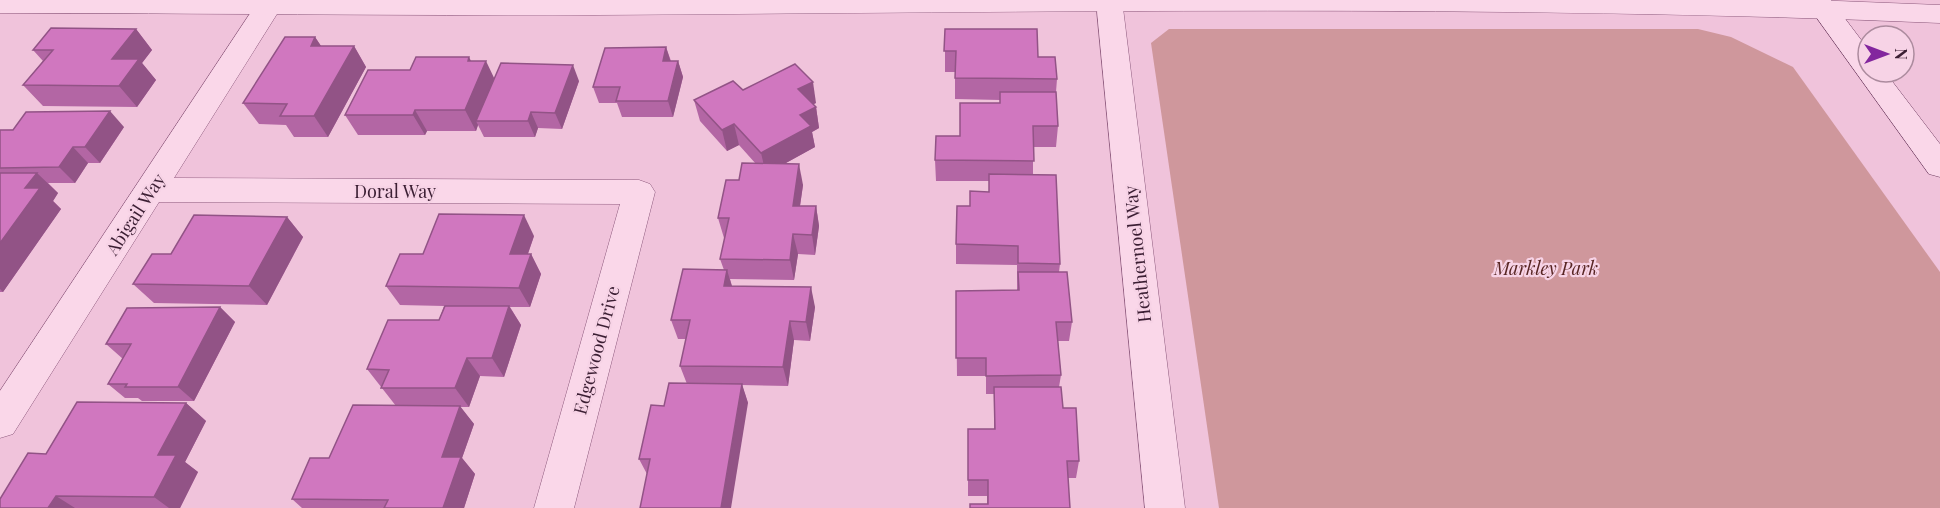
<svg xmlns="http://www.w3.org/2000/svg" width="1940" height="508" viewBox="0 0 1940 508" font-family="'Playfair Display',serif">
  <style>
    .green { fill: #cf979c }
    .lines { fill: none; stroke-linecap: round; stroke-linejoin: round }
    .minor-casing { stroke: #8c597c; stroke-width: 1 }
    .tertiary-casing { stroke: #8c597c; stroke-width: 1 }
    .secondary-casing { stroke: #6e3c60; stroke-width: 1 }
    .minor { fill: #fad7e9; fill-rule: evenodd }
    .tertiary { fill: #fad7e9; fill-rule: evenodd }
    .secondary { fill: #fad7e9; fill-rule: evenodd }
    .wall { fill: #b366a4 }
    .shaded-wall { fill: #925386 }
    .building { fill: #d077bf; stroke: #925386; stroke-width: 1.5 }
    .labels { text-anchor: middle; dominant-baseline: central; stroke-width: 4.5; stroke-linejoin: round; paint-order: stroke }
    .street-label { font-size: 18px; fill: #3b1e33; stroke: #f7d3e6 }
    .park-label { font-size: 18px; font-style: italic; fill: #582523; stroke: #f7d3e6 }
  </style>
  <rect width="100%" height="100%" fill="#f0c3db"/>
  <!-- green -->
  <polygon class="green" points="1169,29 1698,29 1731,37 1793,67 1940,272 1940,508 1219,508 1151,43"/>
  <g class="lines">
    <defs>
      <g id="minor">
        <polygon points="259,0 279,0 282,6 174,178 639,180 650,184 655,192 574,508 534,508 620,204 159,202 13,434 0,438 0,391"/>
        <polygon points="1096,0 1122,0 1185,508 1145,508"/>
      </g>
      <path id="tertiary" d="M0 0H1812L1940 5V23C1492 4 1043 12 595 15 397 16 198 13 0 13Z"/>
      <polygon id="secondary" points="1804,0 1831,0 1868,49 1868,72 1885,72 1940,144 1940,177 1929,174"/>
    </defs>
    <!-- minor casing -->
    <use href="#minor" class="minor-casing"/>
    <!-- tertiary casing -->
    <use href="#tertiary" class="tertiary-casing"/>
    <!-- secondary casing -->
    <use href="#secondary" class="secondary-casing"/>
    <!-- minor -->
    <use href="#minor" class="minor"/>
    <!-- tertiary -->
    <use href="#tertiary" class="tertiary"/>
    <!-- secondary -->
    <use href="#secondary" class="secondary"/>
  </g>
  <!-- wall -->
  <g class="wall">
    <polygon points="136,29 152,50 142,63 156,80 137,107 43,106 23,85 43,61 33,50"/>
    <polygon points="945,29 1038,57 1057,79 1056,92 1058,126 1056,147 1033,147 1033,175 1060,264 1059,272 1072,322 1069,341 1058,341 1061,375 1059,387 1063,408 1079,461 1076,478 1068,478 987,504 987,496 968,496 968,429 994,429 994,394 986,394 986,376 957,376 956,291 1017,290 1017,265 956,264 956,244 970,206 989,192 989,181 936,181 935,160 960,136 1000,103 1000,100 955,99 955,72 945,72"/>
    <polygon points="315,37 321,46 354,46 366,67 328,137 294,137 286,125 259,124 243,103"/>
    <polygon points="666,47 671,61 678,61 683,77 673,117 622,117 617,103 599,103 593,87"/>
    <polygon points="472,61 494,79 579,81 562,129 538,128 535,137 484,137 478,125 476,131 427,131 425,135 358,135 345,115 410,70"/>
    <polygon points="694,100 816,103 813,104 816,107 819,128 812,132 815,147 784,164 803,185 800,206 816,206 819,226 815,255 798,254 794,280 730,279 732,286 815,307 810,341 794,340 788,386 742,385 748,403 647,474 639,459 664,406 687,384 680,366 686,339 678,339 671,320 724,270 720,259 725,238 724,238 718,218 739,180 756,164 739,145 727,151 700,121"/>
    <polygon points="124,127 100,163 88,163 75,183 48,183 58,193 53,201 61,209 3,292 0,292 0,130"/>
    <polygon points="287,217 303,237 267,305 154,303 133,284 171,254"/>
    <polygon points="534,236 528,254 531,254 541,274 530,307 510,307 521,325 504,377 480,376 469,407 460,407 474,424 462,458 475,474 464,508 302,508 292,499 329,458 396,406 367,369 439,320 444,306 400,305 386,286 423,254"/>
    <polygon points="220,307 235,322 194,401 142,401 138,398 125,398 108,384 123,359 106,344"/>
    <polygon points="186,403 206,421 185,462 198,472 180,508 0,508 46,454"/>
  </g>
  <!-- shaded-wall -->
  <g class="shaded-wall">
    <polygon points="136,29 152,50 142,63 156,80 137,107 119,86 112,59"/>
    <polygon points="315,37 329,58 311,46"/>
    <polygon points="354,46 366,67 328,137 314,116"/>
    <polygon points="666,47 671,63 663,61"/>
    <polygon points="469,57 479,77 486,61 496,82 476,121 478,125 476,131 465,110 468,61"/>
    <polygon points="678,61 683,77 673,117 668,101"/>
    <polygon points="573,65 579,81 562,129 555,113"/>
    <polygon points="813,82 816,103 802,110 798,89"/>
    <polygon points="816,107 819,128 812,132 815,147 766,174 761,153 800,115"/>
    <polygon points="415,110 427,131 425,135 413,115"/>
    <polygon points="110,111 124,127 100,163 85,147"/>
    <polygon points="531,112 538,128 535,137 528,121"/>
    <polygon points="734,124 739,145 727,151 722,130"/>
    <polygon points="73,147 88,163 75,183 59,167"/>
    <polygon points="799,164 803,185 797,226 793,206"/>
    <polygon points="37,173 58,193 53,201 61,209 3,292 0,289 0,243 25,188"/>
    <polygon points="816,206 819,226 815,255 812,235"/>
    <polygon points="524,215 534,236 521,273 510,254"/>
    <polygon points="287,217 303,237 267,305 249,286"/>
    <polygon points="793,234 798,254 794,280 790,260"/>
    <polygon points="531,254 541,274 530,307 519,288"/>
    <polygon points="727,270 733,290 724,286"/>
    <polygon points="811,287 815,307 810,341 806,322"/>
    <polygon points="509,306 521,325 504,377 492,358"/>
    <polygon points="220,307 235,322 194,401 178,387"/>
    <polygon points="790,321 794,340 788,386 783,367"/>
    <polygon points="467,358 480,376 469,407 455,388"/>
    <polygon points="742,384 748,403 731,508 721,508"/>
    <polygon points="186,403 206,421 185,462 198,472 180,508 169,508 154,497 158,455"/>
    <polygon points="460,406 474,424 462,458 475,474 464,508 443,508 442,457"/>
    <polygon points="56,496 75,508 48,508"/>
  </g>
  <!-- building -->
  <g class="building">
    <polygon points="51,28 136,29 112,59 139,59 119,86 23,85 53,50 33,50"/>
    <polygon points="945,29 1037,29 1038,57 1055,57 1057,79 955,78 956,51 944,51"/>
    <polygon points="285,37 315,37 311,46 354,46 314,116 280,116 287,104 243,103"/>
    <polygon points="666,47 663,61 678,61 668,101 616,101 620,87 593,87 605,48"/>
    <polygon points="416,57 469,57 468,61 486,61 465,110 415,110 413,115 345,115 368,70 410,70"/>
    <polygon points="501,63 573,65 555,113 531,112 528,121 476,121"/>
    <polygon points="795,64 813,82 798,89 816,107 800,115 811,126 761,153 734,124 722,130 694,100 733,81 743,90"/>
    <polygon points="1000,92 1056,92 1058,126 1033,126 1034,161 935,160 936,136 960,136 960,103 1000,103"/>
    <polygon points="110,111 85,147 73,147 59,167 0,168 0,130 13,130 26,112"/>
    <polygon points="742,163 799,164 793,206 816,206 812,235 793,234 790,260 720,259 729,218 718,218 726,180 739,180"/>
    <polygon points="0,173 37,173 25,188 40,188 0,243"/>
    <polygon points="989,174 1056,175 1060,264 1018,263 1018,246 956,244 957,206 970,206 970,191 989,192"/>
    <polygon points="439,214 524,215 510,254 531,254 519,288 386,286 400,254 423,254"/>
    <polygon points="194,215 287,217 249,286 133,284 152,254 171,254"/>
    <polygon points="683,269 727,270 724,286 811,287 806,322 790,321 783,367 680,366 690,320 671,320"/>
    <polygon points="1018,272 1067,272 1072,322 1056,322 1061,375 986,376 986,358 956,358 956,291 1019,290"/>
    <polygon points="445,306 509,306 492,358 467,358 455,388 381,388 389,370 367,369 388,320 439,320"/>
    <polygon points="220,307 178,387 125,387 127,384 108,384 131,344 106,344 127,308"/>
    <polygon points="669,383 742,384 721,508 640,508 650,459 639,459 651,405 664,406"/>
    <polygon points="994,387 1061,387 1063,408 1076,408 1079,461 1067,461 1070,508 970,508 970,504 988,504 988,480 968,480 968,429 995,429"/>
    <polygon points="77,402 186,403 158,455 176,455 154,497 56,496 48,508 0,508 0,499 28,453 46,454"/>
    <polygon points="353,405 460,406 442,457 461,457 443,508 384,508 388,500 292,499 310,458 329,458"/>
  </g>
  <g class="labels">
    <!-- street labels -->
    <g class="street-label">
      <text x="395" y="191">Doral Way</text>
      <text transform="translate(135 214) rotate(-57)">Abigail Way</text>
      <text transform="translate(1137 254) rotate(-96)">Heathernoel Way</text>
      <text transform="translate(596 350) rotate(-75)">Edgewood Drive</text>
    </g>
    <!-- park labels -->
    <g class="park-label">
      <text x="1546" y="268">Markley Park</text>
    </g>
  </g>
  <!-- north arrow -->
  <g transform="translate(1886 54) rotate(90)"><circle r="28" fill="#f7d3e6" stroke="#ac8b9e" stroke-width="1.5"/>
  <path d="M0-4.5L10 22L0 15L-10 22Z" fill="#83269e"/>
  <text y="-9" font-size="16" font-weight="bold" text-anchor="middle" fill="#3b1e33">N</text>
  </g>
</svg>
